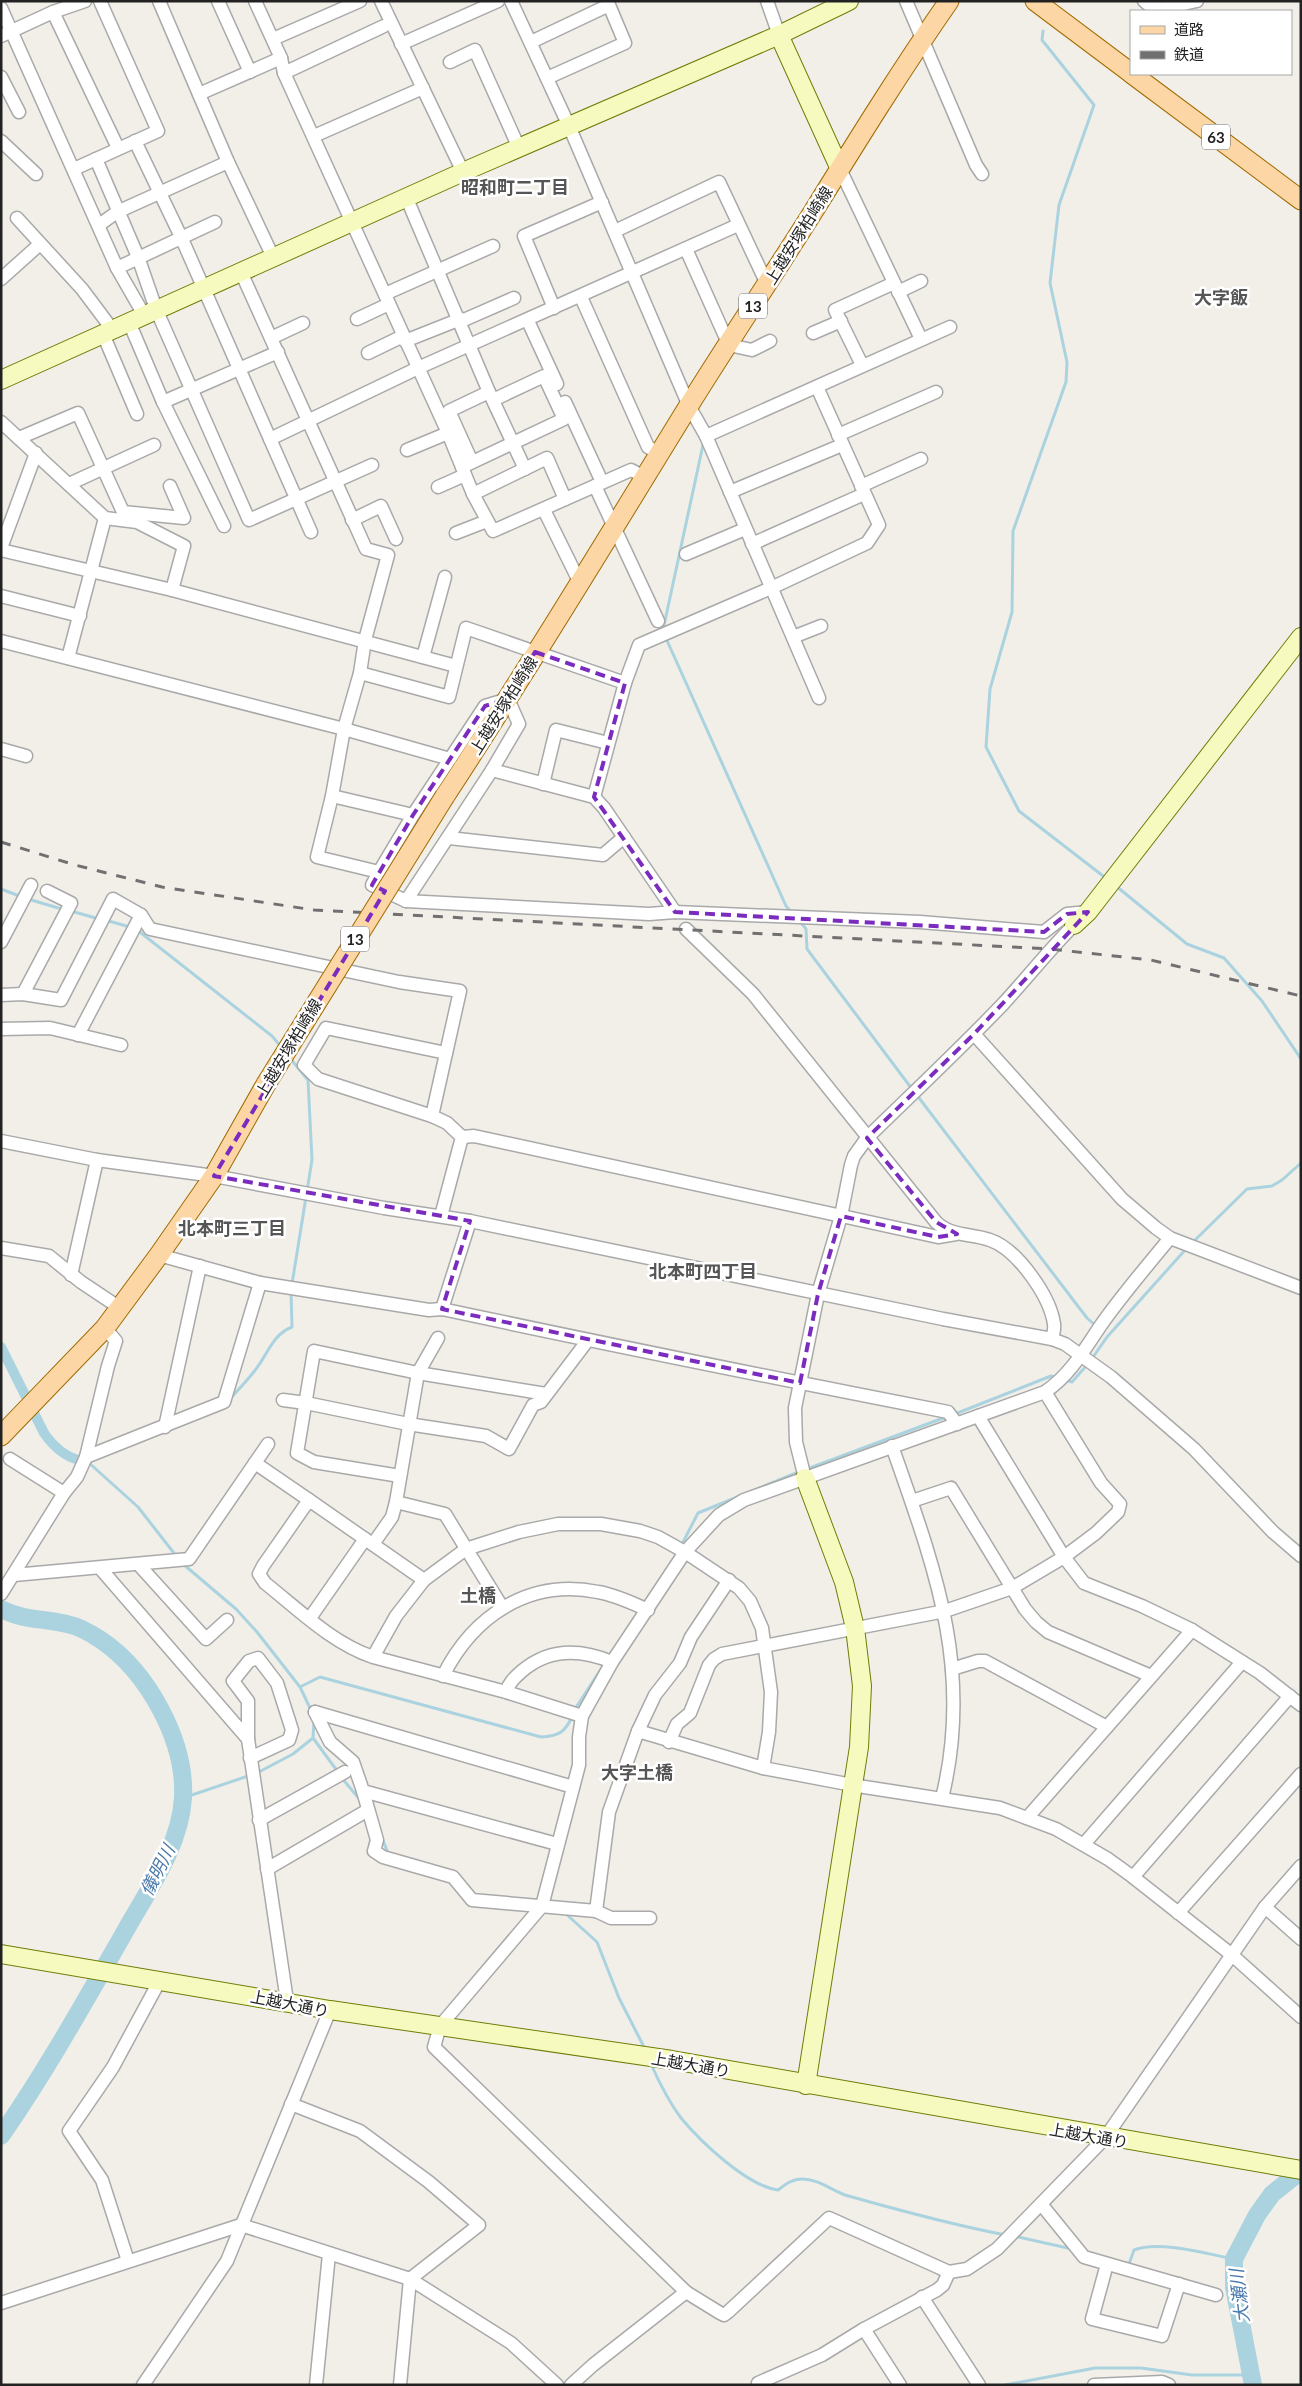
<svg xmlns="http://www.w3.org/2000/svg" width="1302" height="2386" viewBox="0 0 1302 2386" font-family="Lato,'Noto Sans JP',sans-serif">
  <style>
    .lines { fill: none; stroke-linecap: round; stroke-linejoin: round }
    .stream { stroke: #aad3df; stroke-width: 3 }
    .canal { stroke: #aad3df; stroke-width: 10 }
    .river { stroke: #aad3df; stroke-width: 18 }
    .street-casing { stroke: #a9a9a9; stroke-width: 15 }
    .secondary-casing { stroke: #707d05; stroke-width: 20 }
    .primary-casing { stroke: #a06b00; stroke-width: 21 }
    .street { stroke: #fff; stroke-width: 12 }
    .secondary { stroke: #f7fabf; stroke-width: 18 }
    .primary { stroke: #fcd6a4; stroke-width: 19 }
    .rail { stroke: #707070; stroke-width: 3; stroke-dasharray: 10 10; stroke-linecap: butt }
    .primary-bridge-casing { stroke: #a06b00; stroke-width: 21; stroke-linecap: butt }
    .primary-bridge { stroke: #fcd6a4; stroke-width: 19 }
    .marked { fill: none; stroke: #7b2cbf; stroke-width: 4; stroke-dasharray: 10 6; stroke-linejoin: round }
    .labels { text-anchor: middle; dominant-baseline: central; stroke-width: 5; stroke-linejoin: round; paint-order: stroke }
    .shield { fill: #fff; stroke: #646464; stroke-width: 1 }
    .shield-label { font-size: 15px; font-weight: bold; fill: #222 }
    .street-label { font-size: 16px; fill: #222; stroke: #fff }
    .neighbourhood-label { font-size: 18px; font-weight: bold; fill: #555; stroke: #fff }
    .water-label { font-size: 18px; font-style: italic; fill: #4a7aab; stroke: #fff }
  </style>
  <rect width="100%" height="100%" fill="#f2efe9"/>
  <g class="lines">
    <!-- stream -->
    <g class="stream">
      <polyline points="1043,31 1042,40 1094,105 1059,205 1050,283 1067,362 1066,382 1013,531 1012,612 990,689 986,747 1019,811 1107,879"/>
      <polyline points="663,630 703,445"/>
      <polyline points="665,636 786,906 793,914"/>
      <polyline points="1116,886 1187,944 1224,958 1262,1001 1301,1059"/>
      <polyline points="1,889 22,897"/>
      <polyline points="28,899 65,910"/>
      <polyline points="71,911 99,919"/>
      <polyline points="105,920 130,927"/>
      <polyline points="799,920 806,929 807,949 912,1089"/>
      <polyline points="136,929 272,1036 282,1048"/>
      <polyline points="289,1057 308,1080 312,1160 307,1191"/>
      <polyline points="916,1094 1087,1318 1096,1326"/>
      <polyline points="1192,1243 1247,1189 1272,1186 1282,1180 1301,1163"/>
      <polyline points="292,1284 306,1197"/>
      <polyline points="1091,1360 1107,1337 1186,1249"/>
      <polyline points="1064,1380 1072,1382 1087,1365"/>
      <path d="M229 1400C238 1390 248 1380 256 1369 268 1354 272 1335 292 1327L291 1291"/>
      <polyline points="955,1414 1051,1376 1058,1378"/>
      <polyline points="88,1462 138,1507 177,1557"/>
      <polyline points="807,1469 946,1417"/>
      <polyline points="681,1546 698,1513 801,1471"/>
      <polyline points="183,1564 236,1609 257,1632 300,1687 311,1710"/>
      <path d="M300 1687 320 1677 541 1737C560 1736 565 1732 573 1715"/>
      <polyline points="575,1709 603,1666"/>
      <polyline points="314,1721 313,1738 338,1772"/>
      <polyline points="257,1773 293,1754 313,1738"/>
      <polyline points="341,1777 361,1801"/>
      <polyline points="183,1798 251,1775"/>
      <polyline points="382,1838 388,1853"/>
      <polyline points="565,1913 597,1942 619,1998 645,2049"/>
      <path d="M651 2064C659 2082 669 2102 681 2118 701 2142 747 2186 778 2190 786 2184 792 2179 802 2179 818 2179 831 2190 845 2195 898 2210 952 2225 1006 2235"/>
      <polyline points="1014,2236 1072,2249"/>
      <path d="M1126 2263 1129 2264 1134 2250C1160 2240 1207 2254 1234 2259"/>
      <polyline points="1005,2385 1095,2368 1141,2368 1192,2375 1250,2375"/>
    </g>
    <!-- canal -->
    <path class="canal" d="M1 1347 44 1433C53 1446 63 1456 79 1460"/>
    <!-- river -->
    <g class="river">
      <path d="M1 1609C26 1621 42 1618 67 1624 77 1626 92 1634 101 1640 148 1672 186 1741 183 1798 180 1848 146 1893 123 1935 84 2003 46 2071 1 2136"/>
      <polyline points="1253,2385 1234,2287 1234,2259 1257,2215 1272,2194 1301,2171"/>
    </g>
    <defs>
      <g id="street">
        <polyline points="159,1 228,162 273,257"/>
        <polyline points="218,1 250,72"/>
        <polyline points="255,1 281,58 284,73 448,433 473,494 493,531 631,470 645,477"/>
        <polyline points="381,1 463,172"/>
        <polyline points="511,1 569,126 689,406 706,436 819,698"/>
        <polyline points="767,1 779,35"/>
        <polyline points="906,1 976,165 982,174"/>
        <path d="M1144 1C1158 16 1181 3 1197 1"/>
        <polyline points="1,8 117,268 144,315"/>
        <polyline points="53,12 118,148"/>
        <polyline points="1,36 53,12 85,1"/>
        <polyline points="273,39 360,1"/>
        <polyline points="531,42 609,5 625,43 547,78"/>
        <polyline points="401,44 498,1"/>
        <polyline points="450,62 475,50 519,148"/>
        <polyline points="284,73 384,26"/>
        <polyline points="1,77 19,112"/>
        <polyline points="199,94 281,58"/>
        <polyline points="314,136 423,88"/>
        <polyline points="1,141 36,174"/>
        <polyline points="135,141 182,239 311,532"/>
        <polyline points="96,159 138,257 156,309 249,520 372,465"/>
        <polyline points="839,167 921,339"/>
        <polyline points="74,169 158,131 100,1"/>
        <polyline points="407,199 489,392 525,469"/>
        <polyline points="17,218 82,289 112,329"/>
        <polyline points="99,225 117,212 228,162"/>
        <polyline points="615,231 719,182 767,284"/>
        <polyline points="686,249 729,345 752,350 770,341"/>
        <polyline points="117,268 215,222"/>
        <polyline points="241,272 366,549 388,555 365,640 360,673 344,729 332,796 317,857 379,872 413,815 485,706 508,699 519,724 492,770 406,901 649,914 675,912 920,922 1044,932 1067,914 1088,912"/>
        <polyline points="1,279 40,244"/>
        <polyline points="898,292 921,281"/>
        <polyline points="385,294 493,246"/>
        <polyline points="581,297 648,447 660,454"/>
        <polyline points="554,308 524,236 602,202"/>
        <polyline points="357,319 389,304"/>
        <polyline points="528,321 557,384"/>
        <polyline points="129,322 163,402 224,526"/>
        <polyline points="813,333 841,321"/>
        <polyline points="103,334 137,414"/>
        <polyline points="271,338 303,323"/>
        <polyline points="405,341 458,320 466,319 514,298"/>
        <polyline points="368,353 403,336"/>
        <polyline points="862,365 835,310 894,283"/>
        <polyline points="163,402 278,352"/>
        <polyline points="565,402 602,482"/>
        <polyline points="1,422 105,518 137,522 184,546 172,590 1,550"/>
        <polyline points="838,435 936,392"/>
        <polyline points="706,436 950,327"/>
        <polyline points="19,438 78,413 123,512 184,518 170,486"/>
        <polyline points="270,439 418,368 738,225"/>
        <polyline points="407,450 448,433"/>
        <polyline points="472,462 449,411 489,392"/>
        <polyline points="462,467 564,419 544,376 493,400"/>
        <polyline points="69,484 154,445"/>
        <polyline points="595,486 658,621"/>
        <polyline points="861,486 921,459"/>
        <polyline points="438,487 465,475"/>
        <polyline points="730,492 842,445"/>
        <polyline points="473,494 547,458 565,499"/>
        <polyline points="544,510 579,581"/>
        <polyline points="352,520 381,506 396,539"/>
        <polyline points="456,533 487,521"/>
        <polyline points="752,544 864,494"/>
        <polyline points="1,548 36,453"/>
        <polyline points="686,554 745,529"/>
        <polyline points="172,590 456,666"/>
        <polyline points="1,596 80,616"/>
        <polyline points="793,637 821,626"/>
        <polyline points="1,641 344,729 450,759"/>
        <polyline points="423,657 445,577"/>
        <polyline points="68,658 105,518"/>
        <polyline points="360,673 449,697 466,628 625,683"/>
        <polyline points="1,749 26,756"/>
        <polyline points="492,770 594,797 604,808 675,912"/>
        <polyline points="543,784 556,730 608,743"/>
        <polyline points="332,796 413,815"/>
        <polyline points="594,797 625,683 639,645 771,588 867,543 879,525 817,387"/>
        <polyline points="449,838 603,855 624,837"/>
        <polyline points="379,872 372,885 406,901"/>
        <path d="M686 929 753 994 936 1222C951 1237 971 1233 990 1240 1017 1249 1050 1296 1054 1324 1055 1329 1053 1334 1052 1339"/>
        <polyline points="1,942 31,885"/>
        <polyline points="23,994 71,903 47,891"/>
        <polyline points="1,995 23,994 61,1000 113,899 141,915 150,929 399,982 460,991 432,1116 447,1123 462,1137 441,1216"/>
        <polyline points="1,1029 50,1028 121,1045"/>
        <polyline points="974,1034 1122,1199 1156,1228 1170,1238 1301,1288"/>
        <polyline points="78,1035 141,915"/>
        <polyline points="432,1116 318,1079 304,1065 326,1028 446,1053"/>
        <polyline points="462,1137 474,1136 938,1237 956,1234"/>
        <polyline points="1,1141 97,1160 214,1176 384,1208 470,1221 943,1319 1052,1339 1065,1344 1111,1377 1194,1449 1273,1532 1301,1556"/>
        <path d="M1170 1238C1147 1266 1122 1295 1101 1325 1084 1350 1071 1374 1045 1392L744 1500 719 1515 685 1552 612 1662 582 1716 579 1737V1765L542 1906 440 2026 434 2047 686 2292 720 2313 724 2315 728 2312 829 2218 949 2272 967 2269 997 2249 1105 2138 1265 1907 1301 1866"/>
        <polyline points="1,1248 49,1256 81,1282 120,1308"/>
        <path d="M159 1255 260 1283 429 1310 442 1309C610 1345 779 1379 948 1412L957 1424"/>
        <polyline points="71,1275 97,1160"/>
        <polyline points="442,1309 470,1221"/>
        <polyline points="283,1400 306,1403 408,1424 486,1436 509,1449 533,1405 541,1402 588,1340"/>
        <polyline points="978,1416 1064,1557 1084,1583 1142,1606 1192,1630 1260,1673 1301,1705"/>
        <polyline points="165,1427 200,1266"/>
        <path d="M892 1446C934 1566 974 1669 942 1798"/>
        <polyline points="86,1457 224,1402 260,1283"/>
        <polyline points="10,1459 64,1493"/>
        <polyline points="255,1463 309,1500"/>
        <polyline points="400,1476 314,1462 297,1453 314,1351 418,1373 546,1394"/>
        <path d="M805 1478 796 1442 795 1408 800 1383 818 1294 841 1216 851 1165 854 1156 867 1138C913 1093 959 1050 1003 1004 1027 978 1049 950 1074 925"/>
        <polyline points="912,1501 951,1488 1025,1609 1036,1622 1048,1632 1151,1676"/>
        <polyline points="396,1502 418,1373 438,1338"/>
        <polyline points="373,1544 392,1517 396,1502 445,1514 502,1607"/>
        <polyline points="139,1565 206,1639 227,1620"/>
        <polyline points="100,1568 248,1739 287,2001"/>
        <polyline points="14,1575 189,1559 268,1444"/>
        <polyline points="424,1580 466,1549 519,1532 558,1524 601,1524 640,1531 658,1537 685,1552 739,1588 750,1601 762,1628 771,1692 769,1732 763,1768"/>
        <polyline points="1,1594 64,1493 77,1477 86,1457 108,1366 116,1341 105,1328"/>
        <polyline points="310,1618 365,1539"/>
        <path d="M373 1657 396 1616 424 1580 309 1500 263 1566 259 1574 265 1583C299 1610 332 1643 373 1657L506 1692 582 1716"/>
        <polyline points="952,1669 978,1661 985,1661 1107,1727"/>
        <path d="M443 1676C473 1616 529 1578 598 1592 616 1595 632 1603 648 1610"/>
        <path d="M506 1692C509 1683 514 1678 522 1671 549 1648 581 1649 612 1662"/>
        <polyline points="315,1712 330,1742 353,1762 363,1791 557,1844"/>
        <polyline points="315,1712 573,1787"/>
        <polyline points="638,1731 655,1695 680,1663 691,1637 729,1580"/>
        <polyline points="248,1739 248,1701 233,1681 249,1661 258,1658 277,1683 292,1730 289,1740 250,1758"/>
        <polyline points="669,1742 677,1724 690,1713 709,1665 714,1659 722,1654 945,1611 1012,1588 1064,1557 1096,1533 1118,1512 1120,1504 1101,1483 1045,1392"/>
        <polyline points="363,1791 377,1840 374,1851 383,1857 453,1877 472,1900 596,1911 609,1812 638,1731 763,1768 858,1786 1000,1808 1056,1829 1108,1859 1133,1877 1232,1955 1301,2017"/>
        <polyline points="1027,1818 1192,1630"/>
        <polyline points="259,1820 345,1772"/>
        <polyline points="1084,1844 1242,1662"/>
        <polyline points="267,1869 368,1810"/>
        <polyline points="1133,1877 1290,1696"/>
        <polyline points="1265,1907 1301,1939"/>
        <polyline points="596,1911 611,1918 650,1918"/>
        <polyline points="1178,1913 1301,1774"/>
        <polyline points="291,2104 360,2131 429,2182 479,2225 410,2279 400,2385"/>
        <polyline points="1041,2204 1084,2257 1216,2295"/>
        <polyline points="128,2261 102,2180 69,2131 113,2067 160,1980"/>
        <polyline points="1107,2264 1092,2319 1162,2336 1179,2284"/>
        <polyline points="922,2297 979,2385"/>
        <polyline points="1,2303 241,2225 410,2279 511,2343 557,2385"/>
        <polyline points="864,2329 900,2385"/>
        <polyline points="143,2385 227,2261 330,2010"/>
        <polyline points="316,2385 329,2254"/>
        <polyline points="571,2385 593,2365 686,2292"/>
        <polyline points="759,2385 758,2383 822,2355 864,2329 937,2290 943,2285 949,2272"/>
        <polyline points="1094,2385 1162,2382 1169,2385"/>
      </g>
      <g id="secondary">
        <polyline points="779,35 839,167"/>
        <polyline points="1,380 463,172 779,35 849,1"/>
        <polyline points="1074,925 1088,912 1301,637"/>
        <polyline points="805,1478 844,1582 855,1628 862,1686 859,1747 806,2085"/>
        <polyline points="1,1954 330,2010 672,2060 1301,2170"/>
      </g>
      <g id="primary">
        <polyline points="1035,1 1131,73"/>
        <polyline points="1132,74 1301,200"/>
        <path d="M445 796C529 668 608 537 688 407 729 341 772 277 813 212 857 141 901 70 949 1"/>
        <polyline points="1,1436 105,1328 159,1255 214,1176 266,1084"/>
      </g>
    </defs>
    <!-- street casing -->
    <use href="#street" class="street-casing"/>
    <!-- secondary casing -->
    <use href="#secondary" class="secondary-casing"/>
    <!-- primary casing -->
    <use href="#primary" class="primary-casing"/>
    <!-- street -->
    <use href="#street" class="street"/>
    <!-- secondary -->
    <use href="#secondary" class="secondary"/>
    <!-- primary -->
    <use href="#primary" class="primary"/>
    <!-- rail -->
    <polyline class="rail" points="1,842 75,865 162,887 314,910 1050,949 1151,960 1301,996"/>
    <defs>
      <polyline id="primary-bridge" points="266,1084 445,796"/>
    </defs>
    <!-- primary-bridge casing -->
    <use href="#primary-bridge" class="primary-bridge-casing"/>
    <!-- primary-bridge -->
    <use href="#primary-bridge" class="primary-bridge"/>
  </g>
  <!-- marked area -->
  <path class="marked" d="M535 652 625 683 594 797 675 912 1044 932 1067 914 1088 912 974 1034 867 1138 936 1222 957 1234 938 1237 841 1216 818 1294 800 1383 442 1309 470 1221 214 1176 385 891 372 885 413 815 485 706 508 699Z"/>
  <g class="labels">
    <!-- shield labels -->
    <g class="shield">
      <rect x="1202" y="124.5" width="28" height="25" rx="4"/>
      <rect x="739" y="293.5" width="28" height="25" rx="4"/>
      <rect x="341" y="926.5" width="28" height="25" rx="4"/>
    </g>
    <g class="shield-label">
      <text x="1216" y="137">63</text>
      <text x="753" y="306">13</text>
      <text x="355" y="939">13</text>
    </g>
    <!-- street labels -->
    <g class="street-label">
      <text transform="translate(798 235) rotate(-58)">上越安塚柏崎線</text>
      <text transform="translate(503 705) rotate(-58)">上越安塚柏崎線</text>
      <text transform="translate(288 1048) rotate(-59)">上越安塚柏崎線</text>
      <text transform="translate(290 2003) rotate(11)">上越大通り</text>
      <text transform="translate(691 2064) rotate(10)">上越大通り</text>
      <text transform="translate(1089 2135) rotate(10)">上越大通り</text>
    </g>
    <!-- neighbourhood labels -->
    <g class="neighbourhood-label">
      <text x="515" y="187">昭和町二丁目</text>
      <text x="1221" y="297">大字飯</text>
      <text x="232" y="1228">北本町三丁目</text>
      <text x="703" y="1271">北本町四丁目</text>
      <text x="478" y="1595">土橋</text>
      <text x="637" y="1772">大字土橋</text>
    </g>
    <!-- water labels -->
    <g class="water-label">
      <text transform="translate(157 1870) rotate(-63)">儀明川</text>
      <text transform="translate(1239 2296) rotate(-97)">大瀬川</text>
    </g>
  </g>
  <!-- border -->
  <rect width="1302" height="2386" fill="none" stroke="#222222" stroke-width="5"/>
  <!-- legend -->
  <rect x="1130" y="10" width="162" height="65" fill="#ffffff" stroke="#a7a7a7"/>
  <rect x="1140" y="26" width="25" height="8" fill="#fcd6a4" stroke="#a7a7a7"/>
  <text x="1174" y="35" font-size="15" fill="#222222">道路</text>
  <rect x="1140" y="51" width="25" height="8" fill="#707070" stroke="#a7a7a7"/>
  <text x="1174" y="60" font-size="15" fill="#222222">鉄道</text>
</svg>
